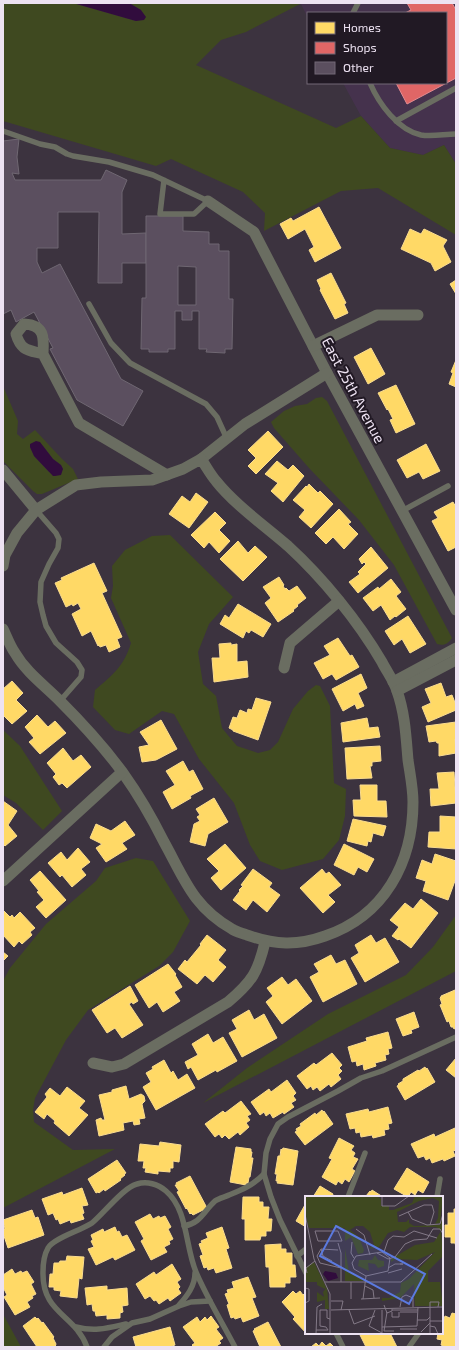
<svg xmlns="http://www.w3.org/2000/svg" width="459" height="1350" viewBox="0 0 459 1350" font-family="'Exo 2',sans-serif">
  <style>
    .built { fill: #45324d }
    .green { fill: #3f4920; fill-rule: evenodd }
    .water { fill: #310c3d }
    .homes { fill: #ffd966; stroke: #fadc90 }
    .shops { fill: #e06666; stroke: #e48b90 }
    .building { fill: #5b4f5f; stroke: #6f6772; fill-rule: evenodd }
    .lines { fill: none; stroke-linecap: round; stroke-linejoin: round }
    .service { stroke: #6a6d61; stroke-width: 5.5 }
    .minor { stroke: #6a6d61; stroke-width: 11 }
    .labels { text-anchor: middle; dominant-baseline: central; stroke-width: 4; stroke-linejoin: round; paint-order: stroke }
    .street-label { font-size: 15px; fill: #ede2f2; stroke: #211924 }
    .inset-road { fill: none; stroke: #837987; stroke-width: 1 }
    .view { fill: #5b7ae0; fill-opacity: 0.15; stroke: #5b7ae0; stroke-width: 2 }
    .inset-edge { fill: none; stroke: #ede2f2; stroke-width: 2 }
  </style>
  <rect width="100%" height="100%" fill="#3c333f"/>
  <!-- built -->
  <polygon class="built" points="302,3 456,3 456,164 444,145 423,155 390,148 361,116 343,83 446,83 446,13 308,13 308,18 301,4"/>
  <!-- green -->
  <g class="green">
    <polygon points="3,3 73,3 136,21 141,10 129,3 302,3 246,32 221,40 196,65 336,128 361,116 390,148 423,155 444,145 456,164 456,235 378,188 341,191 264,231 265,213 243,192 171,159 156,166 3,121"/>
    <path d="M3 386 18 421 17 434 23 439 35 430 62 459 73 469 78 479 42 494H37L33 491 3 461ZM43 446 53 459 61 465 63 469 49 472 34 456 30 447Z"/>
    <path d="M322 397 327 401 452 638C448 644 444 646 437 644L394 565 359 520 309 468 274 428 271 422 284 411 295 406 307 404 316 398Z"/>
    <path d="M170 535 233 597 209 624 198 652 203 684 216 696 222 728 237 746 258 753 270 750 278 742 293 709 308 691 316 685 320 686 330 706 334 783 346 789 345 816 339 840 323 859 282 870 260 861 250 845 234 803 199 759 174 714 162 711 129 734 115 730 93 707 95 690C113 675 124 666 131 643L111 598 113 586 112 566 125 550 152 536Z"/>
    <polygon points="3,730 20,746 62,811 43,830 16,803 3,795"/>
    <polygon points="136,858 153,861 190,921 173,952 159,966 88,1010 66,1040 35,1098 33,1110 34,1122 73,1150 115,1149 3,1208 3,981 10,968 46,924 96,881 105,868"/>
    <polygon points="456,915 456,971 203,1103 247,1068 328,1014 406,975 433,947"/>
    <polygon points="3,1314 21,1347 3,1347"/>
  </g>
  <!-- water -->
  <g class="water">
    <polygon points="73,3 129,3 141,10 146,17 144,20 136,21"/>
    <polygon points="36,441 40,442 53,459 61,465 63,469 61,475 55,476 53,476 34,456 30,447 30,444"/>
  </g>
  <!-- homes -->
  <g class="homes">
    <polygon points="319,207 341,248 315,262 309,250 314,247 305,229 288,239 280,224 291,218 293,221"/>
    <polygon points="410,229 421,234 424,229 447,240 443,246 451,262 435,271 431,263 401,249"/>
    <polygon points="331,273 346,303 344,304 348,313 335,319 320,290 321,289 317,280"/>
    <polygon points="456,280 456,294 450,284"/>
    <polygon points="371,348 385,374 368,384 354,357"/>
    <polygon points="456,360 456,387 449,384 453,373 451,372"/>
    <polygon points="396,385 415,424 396,433 390,420 393,419 388,409 387,410 378,393"/>
    <polygon points="268,431 283,447 256,474 248,466 256,458 248,450"/>
    <polygon points="426,444 440,471 423,479 419,472 407,478 397,460"/>
    <polygon points="277,461 288,470 293,465 304,476 283,502 271,491 278,483 265,474"/>
    <polygon points="309,484 318,493 320,491 333,504 311,528 299,517 305,510 293,500 306,486 307,487"/>
    <polygon points="196,493 208,502 189,528 169,514 182,496 190,502"/>
    <polygon points="453,502 456,507 456,547 448,551 432,521 438,518 434,512"/>
    <polygon points="339,509 351,522 348,524 358,534 344,549 333,537 326,544 315,533"/>
    <polygon points="215,512 226,523 219,530 230,541 219,553 209,542 204,548 191,535"/>
    <polygon points="238,541 248,553 255,546 267,557 243,581 220,559"/>
    <polygon points="371,547 388,568 358,593 349,582 360,574 358,572 366,564 364,562 362,564 359,559"/>
    <polygon points="94,563 107,591 102,593 122,637 117,639 120,647 109,652 106,645 100,647 99,645 98,646 91,631 82,636 72,614 81,609 78,603 73,606 72,604 66,607 55,583 62,580 61,578"/>
    <polygon points="279,577 284,585 283,586 285,589 286,588 289,591 297,586 306,598 297,605 298,606 293,610 294,611 278,622 265,603 271,598 263,587"/>
    <polygon points="391,579 401,592 396,596 406,609 396,617 395,616 390,620 381,605 373,611 363,598 378,587 379,589"/>
    <polygon points="238,604 271,624 263,637 251,630 249,633 246,631 243,638 220,624 225,615 229,618"/>
    <polygon points="408,616 426,644 410,653 402,639 394,645 385,631"/>
    <polygon points="338,638 350,656 352,655 359,667 336,680 332,674 323,679 314,663 330,655 324,646"/>
    <polygon points="231,643 231,645 237,644 237,662 247,661 248,677 214,682 212,658 220,658 219,644"/>
    <polygon points="361,674 367,688 358,693 364,706 357,709 355,704 343,711 332,689"/>
    <polygon points="12,681 23,693 16,700 27,711 12,724 3,715 3,689"/>
    <polygon points="441,683 446,697 452,695 456,705 456,710 428,722 422,707 431,703 425,689"/>
    <polygon points="256,698 271,702 258,740 233,731 233,730 229,728 233,717 237,718 240,710 247,713 248,709 252,710"/>
    <polygon points="37,715 48,727 55,721 66,733 40,754 29,742 34,738 25,727"/>
    <polygon points="367,718 369,728 378,727 380,737 343,742 341,723"/>
    <polygon points="161,720 177,749 156,760 142,762 139,747 149,745 140,732"/>
    <polygon points="456,722 456,739 455,739 456,753 439,756 439,743 437,743 436,741 429,742 426,726"/>
    <polygon points="380,746 381,761 372,762 372,766 370,766 372,778 347,779 345,748"/>
    <polygon points="63,748 73,761 81,755 91,767 67,788 62,783 59,785 53,777 56,774 47,763"/>
    <polygon points="183,761 189,772 193,770 203,789 190,796 191,798 172,809 163,792 175,785 166,771"/>
    <polygon points="454,772 456,803 431,806 430,789 439,789 437,773"/>
    <polygon points="360,785 377,785 377,801 386,801 387,817 354,816 353,800 361,800"/>
    <polygon points="214,798 228,822 208,834 205,846 190,842 194,824 200,821 197,817 200,815 196,809"/>
    <polygon points="3,801 17,811 8,825 17,836 5,846 3,844"/>
    <polygon points="440,816 456,817 456,849 428,847 429,832 440,832"/>
    <polygon points="353,819 386,826 383,836 373,833 371,842 368,841 367,846 347,841"/>
    <polygon points="125,821 135,835 122,843 127,849 106,862 96,848 102,844 90,838 96,824 111,831"/>
    <polygon points="225,844 246,868 221,890 211,878 219,871 207,859"/>
    <polygon points="344,844 374,859 367,872 358,867 354,875 334,865"/>
    <polygon points="78,848 90,862 81,869 86,875 72,887 62,875 60,877 48,863 61,852 67,860"/>
    <polygon points="435,854 456,861 456,878 448,900 423,891 426,881 416,878 422,860 432,864"/>
    <polygon points="253,869 272,883 269,887 280,895 267,912 253,900 246,910 233,900 240,891 239,890 243,886 241,885"/>
    <polygon points="322,869 326,874 329,872 341,885 328,895 335,902 323,913 300,888"/>
    <polygon points="40,871 66,900 46,918 36,907 44,900 37,892 39,891 30,880"/>
    <polygon points="421,899 438,913 411,948 399,939 398,940 392,936 399,927 390,920 405,903 413,909"/>
    <polygon points="3,910 10,917 12,915 14,918 20,912 35,928 30,932 32,935 22,944 19,941 14,947 3,935"/>
    <polygon points="207,935 226,950 218,960 226,967 213,982 205,975 197,984 178,969 185,960 187,962 201,945 200,944"/>
    <polygon points="371,935 376,943 385,938 399,962 365,982 351,958 359,953 355,945"/>
    <polygon points="3,952 8,956 3,961"/>
    <polygon points="331,955 336,964 345,960 357,984 323,1002 310,977 319,972 314,964"/>
    <polygon points="168,964 176,974 175,975 182,987 174,992 180,1001 163,1012 157,1002 149,1008 135,985"/>
    <polygon points="282,977 288,985 296,979 312,1001 282,1024 266,1002 273,996 267,988"/>
    <polygon points="130,986 138,1001 133,1004 132,1002 129,1004 143,1025 122,1038 115,1028 107,1033 92,1010"/>
    <polygon points="455,990 456,994 456,1028 454,1029 453,1027 451,1027 449,1021 447,1022 440,1005 442,1004 440,998 441,997 441,996"/>
    <polygon points="249,1010 254,1020 264,1014 277,1038 242,1057 229,1033 237,1029 232,1020"/>
    <polygon points="414,1012 419,1027 411,1030 412,1033 403,1036 396,1019"/>
    <polygon points="388,1032 392,1048 388,1049 389,1054 385,1055 386,1060 375,1063 376,1066 364,1070 363,1064 357,1066 356,1061 352,1062 348,1047 367,1041 366,1038"/>
    <polygon points="208,1034 213,1043 223,1037 237,1061 217,1072 216,1070 198,1080 191,1067 188,1069 185,1062 198,1055 192,1044"/>
    <polygon points="332,1053 342,1065 339,1068 342,1071 338,1075 341,1079 331,1087 329,1084 320,1091 317,1087 313,1090 311,1086 307,1089 297,1076 314,1063 316,1065"/>
    <polygon points="456,1058 456,1078 446,1070"/>
    <polygon points="164,1060 171,1073 173,1071 178,1080 187,1074 195,1088 156,1110 143,1087 151,1082 146,1073 153,1069 152,1067"/>
    <polygon points="425,1067 426,1069 427,1068 435,1082 405,1100 397,1086 399,1085 398,1084 403,1081 403,1079 418,1070 419,1071"/>
    <polygon points="287,1080 296,1093 293,1096 296,1100 291,1103 294,1107 284,1114 283,1112 273,1118 270,1113 266,1116 264,1112 260,1115 251,1102 269,1089 271,1092"/>
    <polygon points="126,1086 129,1099 141,1094 144,1096 145,1101 142,1104 145,1118 139,1119 140,1124 134,1125 133,1121 123,1123 124,1130 99,1136 96,1120 101,1118 102,1120 105,1120 99,1095 112,1092 112,1090"/>
    <polygon points="67,1087 85,1101 79,1108 88,1115 69,1136 54,1123 55,1121 47,1114 44,1119 35,1112 47,1097 45,1094 50,1088 60,1096"/>
    <polygon points="241,1101 251,1114 247,1116 250,1120 246,1123 249,1127 240,1135 238,1132 229,1139 225,1135 222,1138 219,1134 215,1137 205,1124 223,1111 225,1113"/>
    <polygon points="388,1107 392,1123 388,1124 389,1129 384,1130 385,1135 373,1138 372,1135 361,1137 360,1132 356,1133 355,1128 350,1129 346,1114 368,1109 369,1112"/>
    <polygon points="322,1110 323,1112 324,1111 333,1124 305,1145 295,1132 297,1131 296,1129 301,1126 300,1124 315,1113 316,1115"/>
    <polygon points="455,1128 456,1131 456,1150 453,1151 455,1156 444,1161 443,1159 432,1163 430,1158 426,1160 424,1156 418,1158 411,1144 434,1134 435,1137"/>
    <polygon points="339,1138 354,1146 351,1150 355,1153 353,1157 358,1159 352,1169 355,1171 349,1182 345,1179 342,1184 338,1181 336,1185 322,1177 332,1159 329,1158"/>
    <polygon points="160,1142 181,1145 179,1162 173,1161 173,1168 170,1168 170,1172 158,1171 158,1174 145,1172 146,1168 143,1168 144,1161 138,1161 140,1144 159,1146"/>
    <polygon points="236,1147 251,1149 251,1152 252,1152 251,1158 253,1158 250,1177 249,1177 248,1183 246,1183 246,1185 230,1182"/>
    <polygon points="283,1148 298,1151 293,1185 277,1183 278,1181 276,1181 277,1174 275,1174 278,1156 280,1156 281,1149 282,1150"/>
    <polygon points="117,1160 126,1173 124,1174 125,1175 120,1179 121,1180 105,1191 104,1189 99,1193 98,1192 96,1193 88,1179"/>
    <polygon points="407,1168 429,1182 423,1193 418,1190 415,1195 411,1192 408,1197 394,1189"/>
    <polygon points="190,1176 207,1208 193,1215 191,1213 190,1214 187,1208 186,1209 177,1192 179,1191 175,1185 177,1185 176,1183"/>
    <polygon points="320,1186 333,1194 332,1197 313,1197"/>
    <polygon points="82,1188 88,1205 82,1206 84,1213 82,1214 84,1219 71,1223 70,1220 60,1224 58,1219 56,1220 53,1213 48,1215 42,1199 62,1192 63,1195"/>
    <polygon points="372,1190 383,1197 364,1197 365,1196 366,1196 370,1191 371,1192"/>
    <polygon points="243,1197 259,1197 259,1202 263,1202 263,1207 269,1207 268,1219 272,1219 271,1231 266,1231 266,1236 261,1236 260,1240 245,1240 245,1219 242,1219"/>
    <polygon points="306,1203 306,1227 296,1221"/>
    <polygon points="454,1209 456,1209 456,1247 455,1243 451,1243 451,1237 445,1237 445,1225 448,1225 448,1213 454,1213"/>
    <polygon points="32,1210 35,1218 38,1217 44,1235 8,1248 3,1233 3,1229 5,1229 3,1220"/>
    <polygon points="150,1214 153,1219 159,1216 160,1218 165,1216 171,1227 168,1229 173,1239 169,1241 170,1244 164,1247 167,1252 151,1260 141,1241 144,1239 135,1222"/>
    <polygon points="115,1227 117,1232 119,1231 122,1237 127,1235 135,1250 115,1260 113,1257 96,1265 88,1249 94,1247 91,1241 93,1240 91,1235 103,1229 104,1232"/>
    <polygon points="222,1227 229,1248 226,1249 232,1268 216,1273 214,1268 208,1270 207,1267 204,1268 200,1256 203,1255 199,1244 202,1243 201,1241 208,1238 206,1233"/>
    <polygon points="281,1244 281,1249 286,1249 286,1253 292,1253 292,1265 295,1265 296,1277 290,1277 290,1283 285,1283 285,1287 270,1287 269,1267 266,1267 265,1245"/>
    <polygon points="67,1256 84,1257 82,1279 79,1278 77,1298 60,1296 61,1291 54,1290 54,1287 49,1287 50,1274 53,1274 54,1263 59,1263 60,1261 66,1261"/>
    <polygon points="172,1264 181,1279 177,1282 180,1287 178,1289 181,1293 170,1301 168,1298 159,1304 156,1300 154,1301 150,1296 145,1299 136,1284 154,1272 156,1275"/>
    <polygon points="12,1269 15,1274 21,1271 22,1273 27,1271 34,1282 31,1284 36,1294 32,1296 33,1298 27,1302 30,1307 15,1315 4,1297 7,1295 3,1287 3,1275"/>
    <polygon points="248,1277 256,1297 252,1298 259,1316 243,1322 241,1317 235,1319 234,1317 231,1318 227,1305 229,1304 225,1294 228,1293 227,1290 234,1288 232,1282"/>
    <polygon points="107,1286 107,1290 127,1288 128,1305 122,1306 123,1312 120,1313 120,1318 107,1319 107,1315 96,1316 95,1311 93,1311 92,1304 87,1305 85,1288"/>
    <polygon points="293,1291 296,1294 300,1291 303,1295 306,1292 306,1333 310,1333 308,1335 293,1319 295,1317 282,1302"/>
    <polygon points="452,1313 456,1314 456,1347 446,1347 441,1345 442,1340 437,1339 438,1333 442,1333 442,1327 445,1316 450,1318"/>
    <polygon points="211,1316 219,1327 216,1329 223,1338 219,1341 221,1343 215,1347 194,1347 192,1345 195,1343 183,1327 197,1317 200,1322 205,1317 207,1320"/>
    <polygon points="35,1317 37,1319 38,1318 42,1323 43,1322 54,1337 53,1338 56,1344 55,1347 37,1347 23,1326"/>
    <polygon points="268,1322 281,1347 260,1347 253,1331 255,1330 254,1329"/>
    <polygon points="170,1327 175,1345 172,1346 173,1347 136,1347 133,1337"/>
    <polygon points="365,1333 390,1333 397,1347 366,1347 360,1335"/>
    <polygon points="322,1342 326,1346 330,1343 334,1347 311,1347 316,1343 319,1346"/>
  </g>
  <!-- shops -->
  <polygon class="shops" points="407,3 452,3 456,10 456,78 407,104 396,83 446,83 446,13 405,13 411,10"/>
  <!-- building -->
  <g class="building">
    <polygon points="19,139 17,157 19,174 12,173 15,180 101,180 106,170 127,180 122,192 122,234 146,233 146,263 122,263 122,283 98,283 99,212 58,212 58,248 37,248 37,262 42,273 60,264 121,379 143,391 123,426 77,400 50,349 53,348 34,312 16,322 11,310 3,314 3,141"/>
    <path d="M146 216H183V231L209 232V244H219V251H229V299H233L232 349H225V353L206 352 207 349H199V311H192V320H182V311H175V349H168V352H149V349H141L142 298H146ZM178 266 196 267V305H178Z"/>
  </g>
  <g class="lines">
    <!-- service -->
    <g class="service">
      <polyline points="353,13 358,3"/>
      <path d="M370 83C379 104 398 130 421 135 432 137 445 134 456 134"/>
      <polyline points="396,121 456,88"/>
      <polyline points="3,131 40,144 55,147 67,154 73,156 109,162 153,175 208,201 194,214 160,214 164,180"/>
      <polyline points="89,304 111,343 130,363 206,404 217,417 227,439"/>
      <polyline points="36,510 56,533 59,539 58,548 49,564 41,582 40,602 43,615 46,626 56,643 77,662 82,670 81,677 60,701"/>
      <polyline points="402,511 448,486"/>
      <polyline points="348,1197 365,1153"/>
      <polyline points="437,1197 440,1179"/>
      <path d="M184 1226C201 1223 203 1212 215 1201 219 1198 225 1197 229 1195 244 1189 253 1185 264 1174"/>
      <polyline points="297,1256 306,1249"/>
      <polyline points="306,1273 280,1220 271,1197 264,1174 266,1153 270,1139 278,1124 288,1117 338,1091 361,1078 382,1071 456,1037"/>
      <path d="M179 1305C187 1296 195 1286 195 1273"/>
      <path d="M76 1327C95 1332 108 1328 126 1324"/>
      <polyline points="336,1333 343,1347"/>
      <path d="M87 1347C75 1314 42 1314 43 1272 43 1264 44 1255 48 1248 54 1238 80 1231 92 1223 104 1213 124 1187 137 1184 147 1181 158 1184 166 1191 188 1210 185 1246 196 1272 207 1298 222 1322 235 1347"/>
      <polyline points="104,1347 112,1337 132,1323 150,1319 179,1306 191,1302 210,1301"/>
      <polyline points="409,1347 419,1333"/>
    </g>
    <!-- minor -->
    <g class="minor">
      <polyline points="208,201 254,232 327,373 456,610"/>
      <polyline points="313,346 377,315 418,315"/>
      <path d="M43 354C44 338 45 325 24 324L16 334C21 351 28 350 43 354L79 423 167 475"/>
      <polyline points="201,459 245,424 327,373"/>
      <polyline points="3,470 36,510"/>
      <path d="M3 566 5 555 17 533 36 510 76 485 101 482 152 480 183 469 201 459C206 466 210 474 216 481 234 504 265 526 288 546 323 578 358 621 382 662 387 672 394 681 397 691 405 713 406 737 408 760 410 774 413 788 413 802 413 863 384 916 325 936 297 946 275 945 247 935 242 933 236 932 232 929 193 907 184 878 164 842 152 818 138 794 123 773 104 747 81 722 59 700 44 685 26 672 15 653 10 646 7 637 3 629"/>
      <polyline points="284,668 290,643 339,601"/>
      <polyline points="393,682 456,648"/>
      <polyline points="397,691 456,660"/>
      <polyline points="3,881 122,772"/>
      <path d="M93 1063 112 1067 124 1064 228 1002C252 982 258 972 265 942"/>
    </g>
  </g>
  <g class="labels">
    <!-- street labels -->
    <g class="street-label">
      <text transform="translate(354 390) rotate(62)">East 25th Avenue</text>
    </g>
  </g>
  <!-- overview -->
  <g transform="translate(305 1196)">
    <rect width="138" height="138" fill="#3c333f"/>
    <path d="M0 0H72L76 3V10H84V14H88L107 7 110 0H138L135 27 130 28 133 22 134 5 128 2 114 5 92 16 93 26H101L104 23V27L109 30 133 29H135L138 19V36L131 31H105L99 36 92 34 83 37 74 51 64 53 69 49 65 36 58 30H51L45 34 54 41 59 54 58 57 53 58 46 41 40 45V32H4L0 16ZM136 35 138 60 123 75V86H135L138 110H110L109 88 95 102 77 105V102H84L95 96 96 87 104 83 130 56 112 64 91 63 86 66V63L110 49 129 46ZM40 52 44 76 59 85H40ZM70 59 73 64 79 65V70L73 72 70 68 63 67 64 75 53 70 54 64H67ZM9 66 21 91 20 93 12 89V86H0V72ZM22 91 24 113H20V104L12 106V96L19 101 18 96Z" fill="#3f4920"/>
    <path d="M20 75 31 77 33 82 23 85 18 78Z" fill="#310c3d"/>
    <path class="inset-road" d="M77 0V10H90L104 0M103 16 107 23 122 29 135 28 138 18M0 18 9 63 25 98V138M94 20 119 9H127L129 16 125 29M51 33 59 39 65 59M10 35H33L37 45H13ZM47 46 46 57 49 62M33 47 36 57V86M16 53 18 60 27 65M33 54 16 53 12 60 15 67 36 72M77 56 85 62 83 75 61 80 49 73 47 67 51 60ZM79 56 83 44 88 40 99 41 109 35 132 42M72 57 83 63 90 61 100 48 109 44 122 43 128 33H135L138 38M83 72 90 68H98H95M2 77 1 72 10 65M83 77 97 73M20 86H96L127 58M46 86V103M60 90 68 94 69 102M0 92 4 93V105L0 107M56 103 75 102M58 103 61 80M26 105H38L36 114M79 109 82 117 87 115V113M95 111 97 101 101 99 108 102V111M26 114 138 111M44 114 49 128 70 120M70 114 64 130 77 137M87 114H113M82 116 79 135H89M87 116V121H94V116M95 116H112M112 124H122L125 121M125 125H138M125 130 130 131 133 138M77 131 112 130 113 111M95 133H112M11 134H23L21 131 15 130V114H22V122L25 123M116 136 125 127M11 138 12 111 17 108M77 138V114M125 138V106H134L133 111"/>
    <path class="view" d="M31 30 120 78 104 108 15 60Z"/>
    <rect width="138" height="138" class="inset-edge"/>
  </g>
  <!-- border -->
  <rect width="459" height="1350" fill="none" stroke="#ede2f2" stroke-width="8"/>
  <!-- legend -->
  <rect x="307" y="12" width="140" height="72" fill="#211924" stroke="#736976"/>
  <rect x="315" y="22" width="20" height="12" fill="#ffd966" stroke="#736976"/>
  <text x="343" y="32" font-size="12" fill="#ede2f2">Homes</text>
  <rect x="315" y="42" width="20" height="12" fill="#e06666" stroke="#736976"/>
  <text x="343" y="52" font-size="12" fill="#ede2f2">Shops</text>
  <rect x="315" y="62" width="20" height="12" fill="#5b4f5f" stroke="#736976"/>
  <text x="343" y="72" font-size="12" fill="#ede2f2">Other</text>
</svg>
